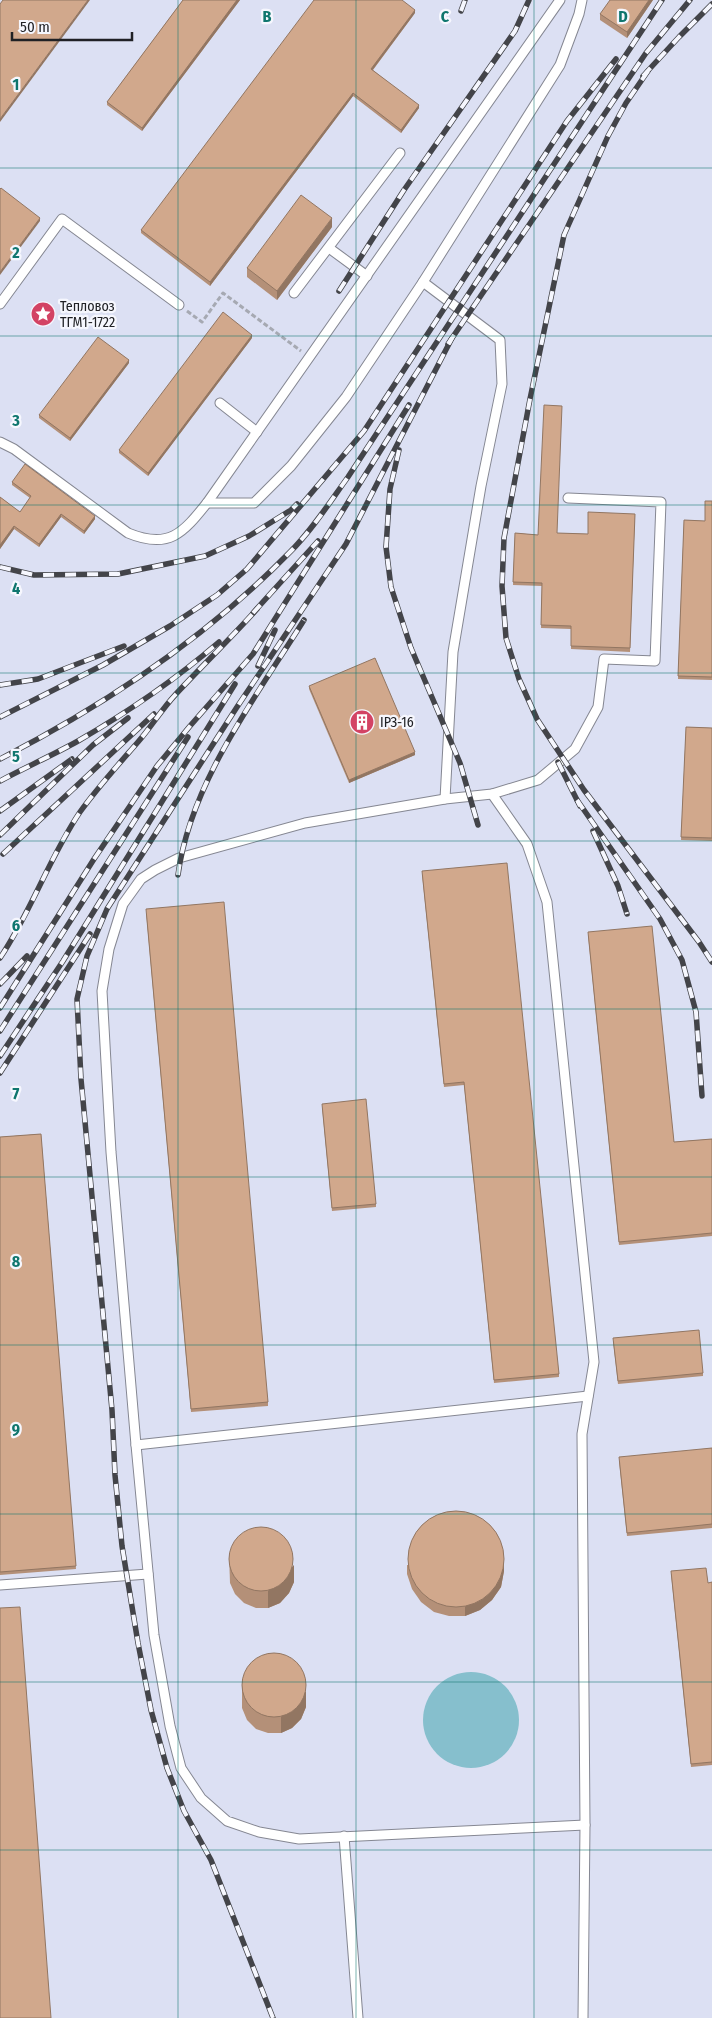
<svg xmlns="http://www.w3.org/2000/svg" width="712" height="2018" viewBox="0 0 712 2018" font-family="'Fira Sans Condensed',sans-serif">
  <style>
    .built { fill: #dce0f3 }
    .water { fill: #86bfcd }
    .lines { fill: none; stroke-linecap: round; stroke-linejoin: round }
    .lane-casing { stroke: #858792; stroke-width: 11 }
    .path { stroke: #a6a9b2; stroke-width: 3; stroke-dasharray: 5 2.5; stroke-linecap: butt }
    .lane { stroke: #fff; stroke-width: 9 }
    .rail-casing { stroke: #434449; stroke-width: 5.5 }
    .rail { stroke: #f6f7fe; stroke-width: 4; stroke-dasharray: 11; stroke-linecap: butt }
    .wall { fill: #b49078 }
    .shaded-wall { fill: #927662 }
    .building { fill: #d1a88c; stroke: #927662 }
    .grid { fill: none; stroke: #0f766e; stroke-width: 1; stroke-opacity: 0.55 }
    .labels { text-anchor: middle; dominant-baseline: central; stroke-width: 4.5; stroke-linejoin: round; paint-order: stroke }
    .poi-label { font-size: 14px; fill: #202125; stroke: #f6f7fe; text-anchor: start }
    .grid-label { font-size: 16px; text-anchor: middle; font-weight: bold; fill: #0f766e; stroke: #f6f7fe; stroke-width: 4.5; stroke-linejoin: round; paint-order: stroke }
  </style>
  <rect width="100%" height="100%" fill="#e7eaf6"/>
  <!-- built -->
  <rect class="built" x="0" y="0" width="712" height="2018"/>
  <!-- water -->
  <circle class="water" cx="471" cy="1720" r="48"/>
  <g class="lines">
    <defs>
      <g id="lane">
        <polyline points="329,248 367,276"/>
        <polyline points="423,282 500,340 502,384 481,486 453,652 445,799"/>
        <polyline points="294,293 400,153"/>
        <polyline points="0,304 62,219 179,305"/>
        <polyline points="220,403 257,432"/>
        <path d="M0 442 14 449 128 533C169 550 183 533 207 503L560 0"/>
        <polyline points="568,498 661,502 655,661 604,659 598,707 575,749 538,780 492,794 445,799 305,823 179,858 155,870 141,879 123,904 109,949 102,991 111,1152 136,1445 154,1635 170,1726 181,1768 201,1798 227,1821 259,1832 299,1839 585,1825"/>
        <polyline points="207,503 254,503 291,466 346,397 423,282 560,65 579,14 582,0"/>
        <polyline points="492,794 527,844 547,902 594,1362 582,1434 585,1825 583,2018"/>
        <polyline points="136,1445 588,1396"/>
        <polyline points="0,1585 148,1574"/>
        <polyline points="344,1836 358,2018"/>
      </g>
    </defs>
    <!-- lane casing -->
    <use href="#lane" class="lane-casing"/>
    <!-- path -->
    <polyline class="path" points="187,311 202,322 223,293 301,351"/>
    <!-- lane -->
    <use href="#lane" class="lane"/>
    <defs>
      <g id="rail">
        <polyline points="461,11 465,0"/>
        <polyline points="648,71 626,103 608,136 564,235 530,399 504,538 502,586 506,638 519,679 537,719 584,790 699,942 712,962"/>
        <polyline points="643,76 679,37 712,4"/>
        <polyline points="339,291 404,190 515,31 529,0"/>
        <polyline points="448,344 646,53 690,0"/>
        <polyline points="399,450 390,489 386,547 391,587 411,648 460,763 478,825"/>
        <polyline points="0,567 34,575 118,574 205,556 249,536 291,510 297,504"/>
        <polyline points="253,613 318,541"/>
        <polyline points="258,666 275,630"/>
        <polyline points="0,685 38,679 124,646"/>
        <polyline points="0,717 103,665 170,626 217,595 247,569 364,431 567,121 616,59"/>
        <path d="M0 759C105 705 207 637 290 552 312 530 330 502 348 477L662 0"/>
        <polyline points="558,762 580,806"/>
        <path d="M0 781C26 767 53 755 78 741 128 712 175 680 219 642"/>
        <polyline points="577,800 660,919 682,960 696,1012 702,1096"/>
        <polyline points="0,811 72,759"/>
        <polyline points="593,831 618,886 627,914"/>
        <polyline points="0,835 93,745 128,718"/>
        <polyline points="3,854 154,714"/>
        <path d="M178 875C190 783 256 697 304 620"/>
        <path d="M0 958C31 912 49 858 80 812 98 787 118 765 138 742 151 727 162 709 176 694 202 666 230 639 257 609"/>
        <polyline points="0,984 27,956"/>
        <polyline points="0,1008 94,859 157,766 190,726 253,654 409,405"/>
        <polyline points="0,1031 188,737"/>
        <polyline points="0,1056 63,961 235,684"/>
        <polyline points="0,1073 90,934"/>
        <polyline points="273,2018 211,1860 184,1811 167,1768 151,1710 138,1643 122,1546 115,1475 112,1410 81,1079 77,999 87,956 107,909 237,707 346,544 452,338"/>
      </g>
    </defs>
    <!-- rail casing -->
    <use href="#rail" class="rail-casing"/>
    <!-- rail -->
    <use href="#rail" class="rail"/>
  </g>
  <!-- wall -->
  <g class="wall">
    <polygon points="183,0 240,0 142,131 107,105 107,102"/>
    <polygon points="653,0 627,38 600,20 600,14"/>
    <polygon points="415,13 373,70 419,108 401,133 353,96 210,286 141,233 141,230"/>
    <polygon points="332,227 277,300 247,277 247,268"/>
    <polygon points="252,338 148,476 119,453 119,450"/>
    <polygon points="129,363 70,441 39,418 39,415"/>
    <polygon points="12,482 95,519 84,534 61,517 39,547 14,529 0,549 0,497 20,512 30,498 12,485"/>
    <polygon points="712,501 712,680 678,679 684,520 705,521"/>
    <polygon points="635,514 630,652 571,649 571,629 541,628 542,586 513,585 515,533 538,535 557,533 588,534"/>
    <polygon points="309,686 415,755 349,783 309,689"/>
    <polygon points="686,727 712,728 712,841 681,840"/>
    <polygon points="422,874 559,1374 559,1377 494,1383 464,1085 444,1087"/>
    <polygon points="146,912 268,1402 268,1406 191,1412"/>
    <polygon points="588,935 674,1142 712,1139 712,1236 619,1245"/>
    <polygon points="322,1107 376,1204 376,1207 332,1211"/>
    <polygon points="41,1134 76,1569 0,1575 0,1137"/>
    <polygon points="613,1341 703,1373 703,1376 618,1384"/>
    <polygon points="712,1448 712,1528 627,1536 619,1461"/>
    <polygon points="229,1554 294,1582 289,1593 280,1603 268,1608 256,1608 244,1603 235,1594 230,1583"/>
    <polygon points="407,1565 504,1571 501,1587 492,1600 480,1610 465,1616 449,1616 434,1612 421,1602 412,1589 407,1574"/>
    <polygon points="671,1574 708,1583 712,1582 712,1765 691,1767"/>
    <polygon points="242,1679 306,1707 301,1719 292,1728 281,1733 268,1733 256,1729 247,1720 242,1708"/>
  </g>
  <!-- shaded-wall -->
  <g class="shaded-wall">
    <polygon points="88,0 90,0 0,122 0,119"/>
    <polygon points="237,0 240,0 142,131 142,128"/>
    <polygon points="649,0 653,0 627,38 627,32"/>
    <polygon points="415,10 415,13 371,72 371,69"/>
    <polygon points="353,93 353,96 210,286 210,282"/>
    <polygon points="419,105 419,108 401,133 401,130"/>
    <polygon points="40,218 40,221 0,275 0,272"/>
    <polygon points="332,218 332,227 277,300 277,291"/>
    <polygon points="252,335 252,338 148,476 148,473"/>
    <polygon points="129,360 129,363 70,441 70,438"/>
    <polygon points="61,514 61,517 39,547 39,544"/>
    <polygon points="95,516 95,519 84,534 84,531"/>
    <polygon points="14,526 14,529 0,549 0,545"/>
    <polygon points="415,752 415,755 349,783 349,780"/>
    <polygon points="504,1562 504,1571 501,1587 492,1600 480,1610 465,1616 465,1607"/>
    <polygon points="294,1565 294,1582 289,1593 280,1603 268,1608 268,1591"/>
    <polygon points="306,1691 306,1707 301,1719 292,1728 281,1733 281,1717"/>
  </g>
  <!-- building -->
  <g class="building">
    <polygon points="3,0 88,0 0,119 0,4"/>
    <polygon points="183,0 237,0 142,128 107,102"/>
    <polygon points="314,0 402,0 415,10 371,69 419,105 401,130 353,93 210,282 141,230"/>
    <polygon points="610,0 649,0 627,32 600,14"/>
    <polygon points="1,188 40,218 0,272 0,189"/>
    <polygon points="301,195 332,218 277,291 247,268"/>
    <polygon points="223,312 252,335 148,473 119,450"/>
    <polygon points="98,337 129,360 70,438 39,415"/>
    <polygon points="544,405 562,406 557,533 588,534 588,512 635,514 630,648 571,646 571,626 541,625 542,583 513,582 515,533 538,535"/>
    <polygon points="25,464 95,516 84,531 61,514 39,544 14,526 0,545 0,497 20,512 31,496 12,482"/>
    <polygon points="705,501 712,501 712,677 678,676 684,520 705,521"/>
    <polygon points="375,658 415,752 349,780 309,686"/>
    <polygon points="686,727 712,728 712,838 681,837"/>
    <polygon points="507,863 559,1374 494,1380 464,1082 444,1084 422,871"/>
    <polygon points="224,902 268,1402 191,1409 146,909"/>
    <polygon points="652,926 674,1142 712,1139 712,1233 619,1242 588,932"/>
    <polygon points="366,1099 376,1204 332,1208 322,1104"/>
    <polygon points="41,1134 76,1566 0,1572 0,1137"/>
    <polygon points="699,1330 703,1373 618,1381 613,1338"/>
    <polygon points="712,1448 712,1524 627,1533 619,1457"/>
    <circle cx="456" cy="1559" r="48"/>
    <circle cx="261" cy="1559" r="32"/>
    <polygon points="706,1568 708,1583 712,1582 712,1762 691,1764 671,1571"/>
    <polygon points="20,1607 51,2018 0,2018 0,1608"/>
    <circle cx="274" cy="1685" r="32"/>
  </g>
  <!-- grid -->
  <path class="grid" d="M178 0V2018M356 0V2018M534 0V2018M0 168H712M0 336H712M0 505H712M0 673H712M0 841H712M0 1009H712M0 1177H712M0 1345H712M0 1514H712M0 1682H712M0 1850H712"/>
  <!-- icons -->
  <defs>
    <symbol id="sight-disc" viewBox="-11 -11 22 22"><circle r="9.5" fill="#d34364" stroke="#f6f7fe"/><path d="M0-6L1.8-2.2L6-1.7L2.9 1.2L3.7 5.4L0 3.3L-3.7 5.4L-2.9 1.2L-6-1.7L-1.8-2.2Z" fill="#fff"/></symbol>
    <symbol id="building-disc" viewBox="-11 -11 22 22"><circle r="9.5" fill="#d34364" stroke="#f6f7fe"/><path d="M-4-6H4V6H1V3H-1V6H-4ZM-2.5-4.3h1.7v1.8h-1.7ZM.8-4.3h1.7v1.8H.8ZM-2.5-1h1.7V.8h-1.7ZM.8-1h1.7V.8H.8Z" fill="#fff"/></symbol>
  </defs>
  <g fill-rule="evenodd">
    <use href="#sight-disc" x="29" y="300" width="28" height="28"/>
    <use href="#building-disc" x="348" y="708" width="28" height="28"/>
  </g>
  <g class="labels">
    <!-- poi labels -->
    <g class="poi-label">
      <text x="60" y="306">Тепловоз<tspan x="60" dy="16">ТГМ1-1722</tspan></text>
      <text x="380" y="722">ІРЗ-16</text>
    </g>
  </g>
  <g class="grid-label">
    <text x="267" y="22">B</text>
    <text x="445" y="22">C</text>
    <text x="623" y="22">D</text>
    <text x="16" y="90">1</text>
    <text x="16" y="258">2</text>
    <text x="16" y="426">3</text>
    <text x="16" y="594">4</text>
    <text x="16" y="762">5</text>
    <text x="16" y="931">6</text>
    <text x="16" y="1099">7</text>
    <text x="16" y="1267">8</text>
    <text x="16" y="1435">9</text>
  </g>
  <!-- scale -->
  <path d="M12 32v8h120v-8" fill="none" stroke="#202125" stroke-width="2.5"/>
  <text x="20" y="32" font-size="15" fill="#202125" stroke="#f6f7fe" stroke-width="4" paint-order="stroke">50 m</text>
</svg>
